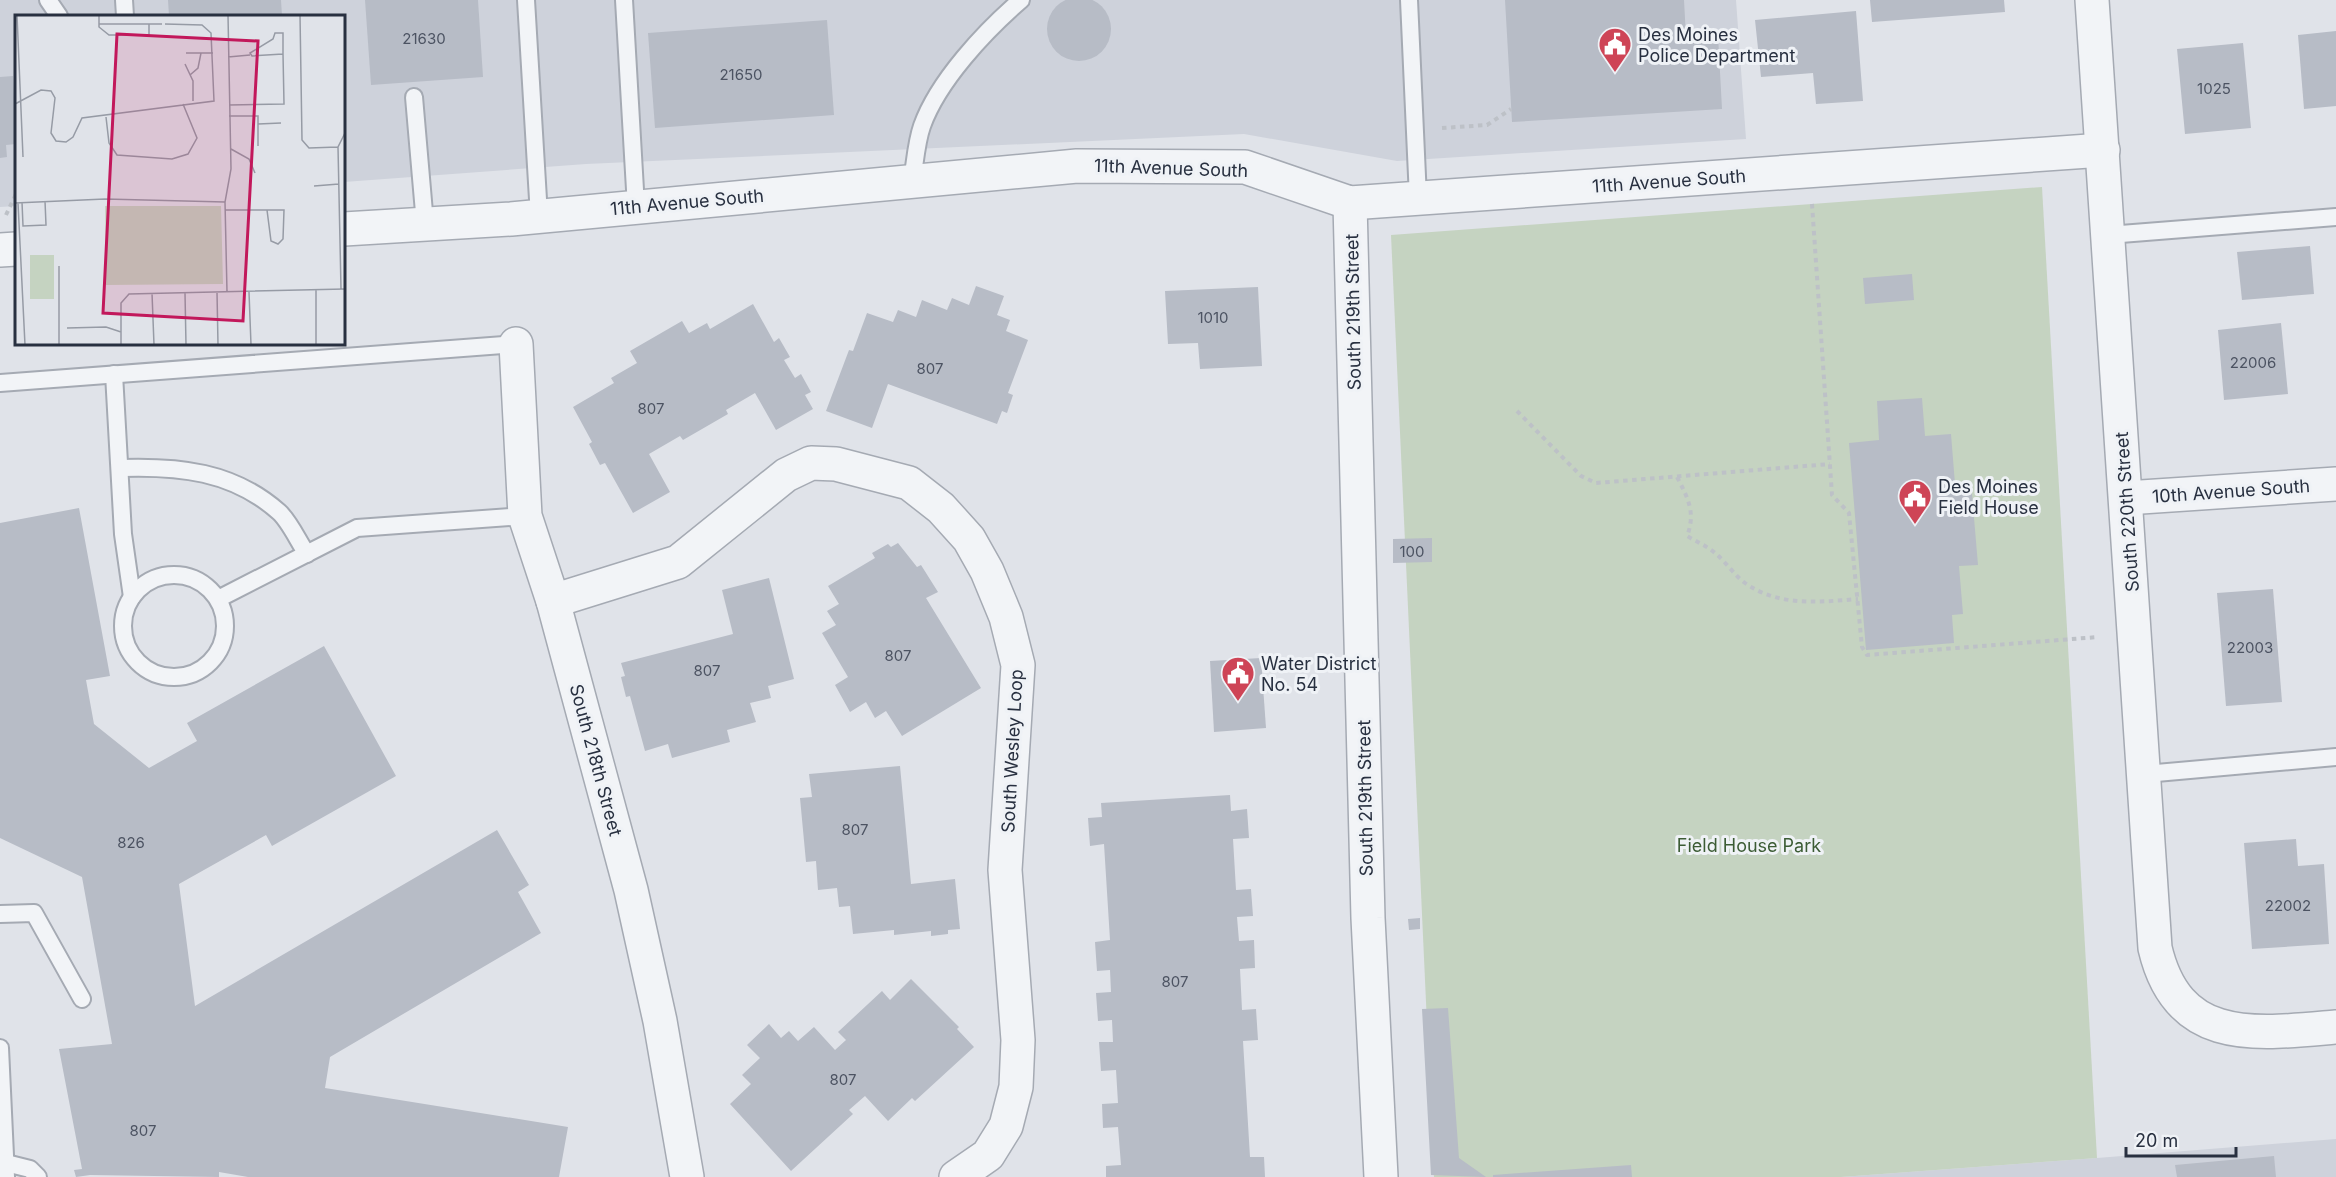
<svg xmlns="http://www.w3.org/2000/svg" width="2336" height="1177" viewBox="0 0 2336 1177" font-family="Inter,sans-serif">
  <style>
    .built { fill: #ced2db }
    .green { fill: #c5d3c1 }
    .building { fill: #b7bcc6 }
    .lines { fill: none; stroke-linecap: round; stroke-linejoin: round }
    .lane-casing { stroke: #a5aab3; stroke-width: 20 }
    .street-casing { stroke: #a5aab3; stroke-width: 36 }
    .path { stroke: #bdc1c7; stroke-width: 4; stroke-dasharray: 4.5 4.5; stroke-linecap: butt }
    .lane { stroke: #f2f4f7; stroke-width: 16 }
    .street { stroke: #f2f4f7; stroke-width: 33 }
    .labels { text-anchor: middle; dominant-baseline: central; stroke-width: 6; stroke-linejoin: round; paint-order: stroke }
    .number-label { font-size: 15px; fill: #4c5362 }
    .poi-label { font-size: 18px; fill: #283040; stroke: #eff2f6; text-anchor: start }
    .street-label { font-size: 18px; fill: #283040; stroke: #eff2f6 }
    .park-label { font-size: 18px; fill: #3c5c35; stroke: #eff2f6 }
    .inset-road { fill: none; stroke: #969ba5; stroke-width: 1.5 }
    .view { fill: #c2185b; fill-opacity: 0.15; stroke: #c2185b; stroke-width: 3 }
    .inset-edge { fill: none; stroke: #283040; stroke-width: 3 }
  </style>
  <rect width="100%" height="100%" fill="#e0e3e9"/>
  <!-- built -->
  <g class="built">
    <polygon points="0,0 1736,0 1746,139 1397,161 1244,134 586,164 344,182 344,16 16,16 16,206 0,207"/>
    <polygon points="2336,1139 2336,1177 1841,1177 2097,1158"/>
  </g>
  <!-- green -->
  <polygon class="green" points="2042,187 2097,1158 1841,1177 1434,1177 1391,235"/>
  <!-- building -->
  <g class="building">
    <circle cx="1079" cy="29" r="32"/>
    <polygon points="168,0 281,0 282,16 169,16"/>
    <polygon points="365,0 478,0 483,77 371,85"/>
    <polygon points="1505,0 1684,0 1686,37 1718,35 1722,109 1512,122"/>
    <polygon points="1870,0 2004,0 2005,12 1872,22"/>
    <polygon points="1856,11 1863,101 1816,104 1813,73 1761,77 1755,20"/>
    <polygon points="827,20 834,115 655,128 648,33"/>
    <polygon points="2336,31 2336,106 2304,109 2298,35"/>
    <polygon points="2243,43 2251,128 2185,134 2177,49"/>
    <polygon points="13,76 14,98 16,98 16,144 6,145 7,157 0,158 0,77"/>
    <polygon points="2310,246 2314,294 2242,300 2237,252"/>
    <polygon points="1912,274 1914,300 1865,304 1863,278"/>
    <polygon points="976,286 1004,296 997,315 1010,320 1006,331 1028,340 1008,393 1013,395 1007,413 1002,411 997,424 888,384 872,428 826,411 849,350 853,351 867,313 893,322 898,310 916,317 922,300 947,310 952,298 969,305"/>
    <polygon points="1258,287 1262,366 1200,369 1198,343 1168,344 1165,291"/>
    <polygon points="753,304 774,342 779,338 790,357 784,360 795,378 801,374 811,392 805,395 813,409 776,430 755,393 726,410 728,414 683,440 680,436 649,454 670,492 633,513 605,463 600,465 589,444 592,442 573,407 614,383 611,378 637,363 630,351 682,321 689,333 707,323 710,329"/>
    <polygon points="2281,323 2288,394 2224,400 2218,330"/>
    <polygon points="1922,398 1925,436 1951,434 1955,484 1971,482 1978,565 1959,566 1963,614 1952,615 1954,643 1866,650 1849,443 1879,440 1877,401"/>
    <polygon points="79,508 110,676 86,680 94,724 149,768 197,741 187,723 324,646 396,776 272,846 266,835 179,884 195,1006 497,830 529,885 518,892 541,933 330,1057 325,1088 568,1127 559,1177 248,1177 219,1172 219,1177 90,1175 76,1177 74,1170 82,1169 59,1049 112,1044 82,877 0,838 0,523"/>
    <polygon points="1432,538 1432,562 1393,563 1393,539"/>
    <polygon points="898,543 917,567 921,565 938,592 926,598 981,688 902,736 886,711 875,718 866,702 850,712 835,685 848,677 822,633 836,625 827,611 839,604 828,586 875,558 872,553 888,544 891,547"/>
    <polygon points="769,578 794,679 768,686 771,698 750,703 756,722 727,730 730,742 672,758 668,744 645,751 630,696 626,697 621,677 625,676 621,663 733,634 722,590"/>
    <polygon points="2273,589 2282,702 2226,706 2217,593"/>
    <polygon points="1261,658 1266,728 1214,732 1210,661"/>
    <polygon points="900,766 911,884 955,879 960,929 948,930 948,934 931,936 931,931 894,935 894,930 853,934 850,906 839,907 837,888 818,890 816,861 806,862 800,798 812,797 809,774"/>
    <polygon points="1230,795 1231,811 1247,809 1249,838 1233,839 1236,890 1251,889 1253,916 1237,917 1239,941 1254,940 1255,968 1240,969 1242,1010 1256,1009 1258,1040 1243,1041 1250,1157 1264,1157 1265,1177 1106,1177 1106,1166 1121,1165 1118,1127 1103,1128 1102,1104 1118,1103 1116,1070 1101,1071 1099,1042 1113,1042 1112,1020 1098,1021 1096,993 1111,992 1110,970 1097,971 1095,942 1110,940 1104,844 1090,846 1088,818 1102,817 1101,803"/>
    <polygon points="2296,839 2298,866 2324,864 2329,944 2252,949 2244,843"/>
    <polygon points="1420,918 1420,929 1409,930 1408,919"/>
    <polygon points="911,979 959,1027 957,1029 974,1047 915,1101 912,1098 888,1121 865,1096 849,1110 853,1114 791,1171 730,1104 751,1084 742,1075 760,1058 747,1045 769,1024 781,1038 789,1031 798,1041 814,1027 835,1050 846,1040 838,1032 882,991 890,1000"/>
    <polygon points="1448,1008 1459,1158 1486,1177 1431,1175 1422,1009"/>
    <polygon points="2274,1156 2276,1177 2177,1177 2175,1165"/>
    <polygon points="1631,1165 1632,1177 1493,1177 1493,1175"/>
  </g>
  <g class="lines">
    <defs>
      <g id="lane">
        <polyline points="48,0 59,16"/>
        <polyline points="124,0 125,16"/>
        <polyline points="526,0 539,216"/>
        <polyline points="624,0 636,207"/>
        <polyline points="1409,0 1418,198"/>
        <polyline points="414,97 425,224"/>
        <path d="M912 181C915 164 916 143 922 126 938 81 985 31 1021 0"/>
        <polyline points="2108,235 2336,217"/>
        <polyline points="114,374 123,534 132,597"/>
        <polyline points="0,383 516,344"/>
        <path d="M120 468C178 466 233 471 279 512 290 522 298 541 307 554"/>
        <circle cx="174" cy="626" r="51"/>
        <polyline points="218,599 357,528 525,516"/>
        <polyline points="2145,774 2336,757"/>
        <polyline points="0,914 34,913 82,999"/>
        <polyline points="0,1048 6,1177"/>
        <polyline points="6,1163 30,1169 38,1177"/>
      </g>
      <g id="street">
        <path d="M2092 0 2155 948C2178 1046 2255 1034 2336 1027"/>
        <polyline points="1350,203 1368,918 1381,1177"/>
        <polyline points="344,229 511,219 1077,166 1245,167 1350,203 2103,150"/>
        <polyline points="0,250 16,249"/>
        <polyline points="516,344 525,516 553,601 631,890 660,1021 687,1177"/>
        <polyline points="2126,498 2336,484"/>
        <polyline points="553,601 678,562 786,475 811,463 836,464 909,483 941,508 969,539 987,571 1006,617 1018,665 1005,870 1018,1040 1016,1087 1006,1126 988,1155 956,1177"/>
      </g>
    </defs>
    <!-- lane casing -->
    <use href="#lane" class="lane-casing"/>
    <!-- street casing -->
    <use href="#street" class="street-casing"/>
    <!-- path -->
    <g class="path">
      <polyline points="1442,128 1487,125 1511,109"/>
      <polyline points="1812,204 1832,495 1849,513 1862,647 1867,655 2098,637"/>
      <polyline points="6,215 16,194"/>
      <polyline points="1517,411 1581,476 1596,483 1830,464"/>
      <path d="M1677 477C1688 498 1696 513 1687 536 1697 542 1707 546 1715 553 1726 562 1734 575 1745 583 1779 607 1819 602 1858 599"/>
    </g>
    <!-- lane -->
    <use href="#lane" class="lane"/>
    <!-- street -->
    <use href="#street" class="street"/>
  </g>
  <!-- icons -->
  <defs>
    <symbol id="civic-pin" viewBox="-11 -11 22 30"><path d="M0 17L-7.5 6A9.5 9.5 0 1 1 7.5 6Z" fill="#ce4456" stroke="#eff2f6"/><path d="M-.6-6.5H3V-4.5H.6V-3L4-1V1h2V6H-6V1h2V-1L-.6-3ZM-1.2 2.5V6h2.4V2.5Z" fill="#fff"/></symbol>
  </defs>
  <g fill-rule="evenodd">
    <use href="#civic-pin" x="1596" y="25" width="38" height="52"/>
    <use href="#civic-pin" x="1896" y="477" width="38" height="52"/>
    <use href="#civic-pin" x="1219" y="654" width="38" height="52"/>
  </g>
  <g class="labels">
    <!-- number labels -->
    <g class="number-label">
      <text x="424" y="38">21630</text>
      <text x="741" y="74">21650</text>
      <text x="2214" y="88">1025</text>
      <text x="1213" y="317">1010</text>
      <text x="2253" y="362">22006</text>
      <text x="930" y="368">807</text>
      <text x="651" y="408">807</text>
      <text x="1412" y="551">100</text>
      <text x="2250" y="647">22003</text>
      <text x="898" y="655">807</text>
      <text x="707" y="670">807</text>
      <text x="855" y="829">807</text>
      <text x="131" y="842">826</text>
      <text x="2288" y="905">22002</text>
      <text x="1175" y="981">807</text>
      <text x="843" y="1079">807</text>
      <text x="143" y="1130">807</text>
    </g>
    <!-- poi labels -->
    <g class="poi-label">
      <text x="1638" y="34">Des Moines<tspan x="1638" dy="21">Police Department</tspan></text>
      <text x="1938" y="486">Des Moines<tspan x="1938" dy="21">Field House</tspan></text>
      <text x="1261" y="663">Water District<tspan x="1261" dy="21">No. 54</tspan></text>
    </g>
    <!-- street labels -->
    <g class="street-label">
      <text transform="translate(1171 168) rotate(2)">11th Avenue South</text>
      <text transform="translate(1669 181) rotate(-4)">11th Avenue South</text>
      <text transform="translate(687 202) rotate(-5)">11th Avenue South</text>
      <text transform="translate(1353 312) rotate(-91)">South 219th Street</text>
      <text transform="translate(2231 491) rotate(-4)">10th Avenue South</text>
      <text transform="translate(2127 512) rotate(-94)">South 220th Street</text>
      <text transform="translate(1012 751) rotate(-87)">South Wesley Loop</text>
      <text transform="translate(596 760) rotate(75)">South 218th Street</text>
      <text transform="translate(1365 798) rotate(-91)">South 219th Street</text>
    </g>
    <!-- park labels -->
    <g class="park-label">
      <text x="1749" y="845">Field House Park</text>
    </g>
  </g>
  <!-- overview -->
  <g transform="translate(15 15)">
    <rect width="330" height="330" fill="#e0e3e9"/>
    <path d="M90 191H206L208 269 91 270ZM15 240H39V284H15Z" fill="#c5d3c1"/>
    <path class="inset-road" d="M2 0 8 142M84 0V12L94 20H134V9M285 0 287 125 294 133 323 132M84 9H147M171 38H198M213 42 235 40M170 49 178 66V86M175 60 183 53 186 38M0 89 26 75 36 76 40 83 36 118 41 126 51 127 58 122 67 103 199 86 196 18 187 10 150 9M214 90 269 89 268 39V18H260L258 24 235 38 237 41 268 39M214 101H243V131M91 102 94 128 102 140 157 144 173 139 182 123 168 89M243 109 266 108M216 134 234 144 240 158M299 171 324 169M7 187 8 211 31 210 30 186M0 188 90 184 210 187M3 188 10 330M210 195H269L268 224 263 229 256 226 252 195M44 251V330M326 274 323 132 330 118M301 275V330M202 277 203 330M212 277 210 187 216 154 213 0M234 277 236 330M137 278 139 330M170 278 171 330M52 313 91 312 106 317M106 330V288L114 279 330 274"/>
    <path class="view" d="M102 19 243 26 228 306 88 298Z"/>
    <rect width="330" height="330" class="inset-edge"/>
  </g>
  <!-- scale -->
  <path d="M2126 1147v9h110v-9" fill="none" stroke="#283040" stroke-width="3"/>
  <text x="2135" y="1147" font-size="18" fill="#283040" stroke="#eff2f6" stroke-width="4.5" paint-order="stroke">20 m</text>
</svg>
